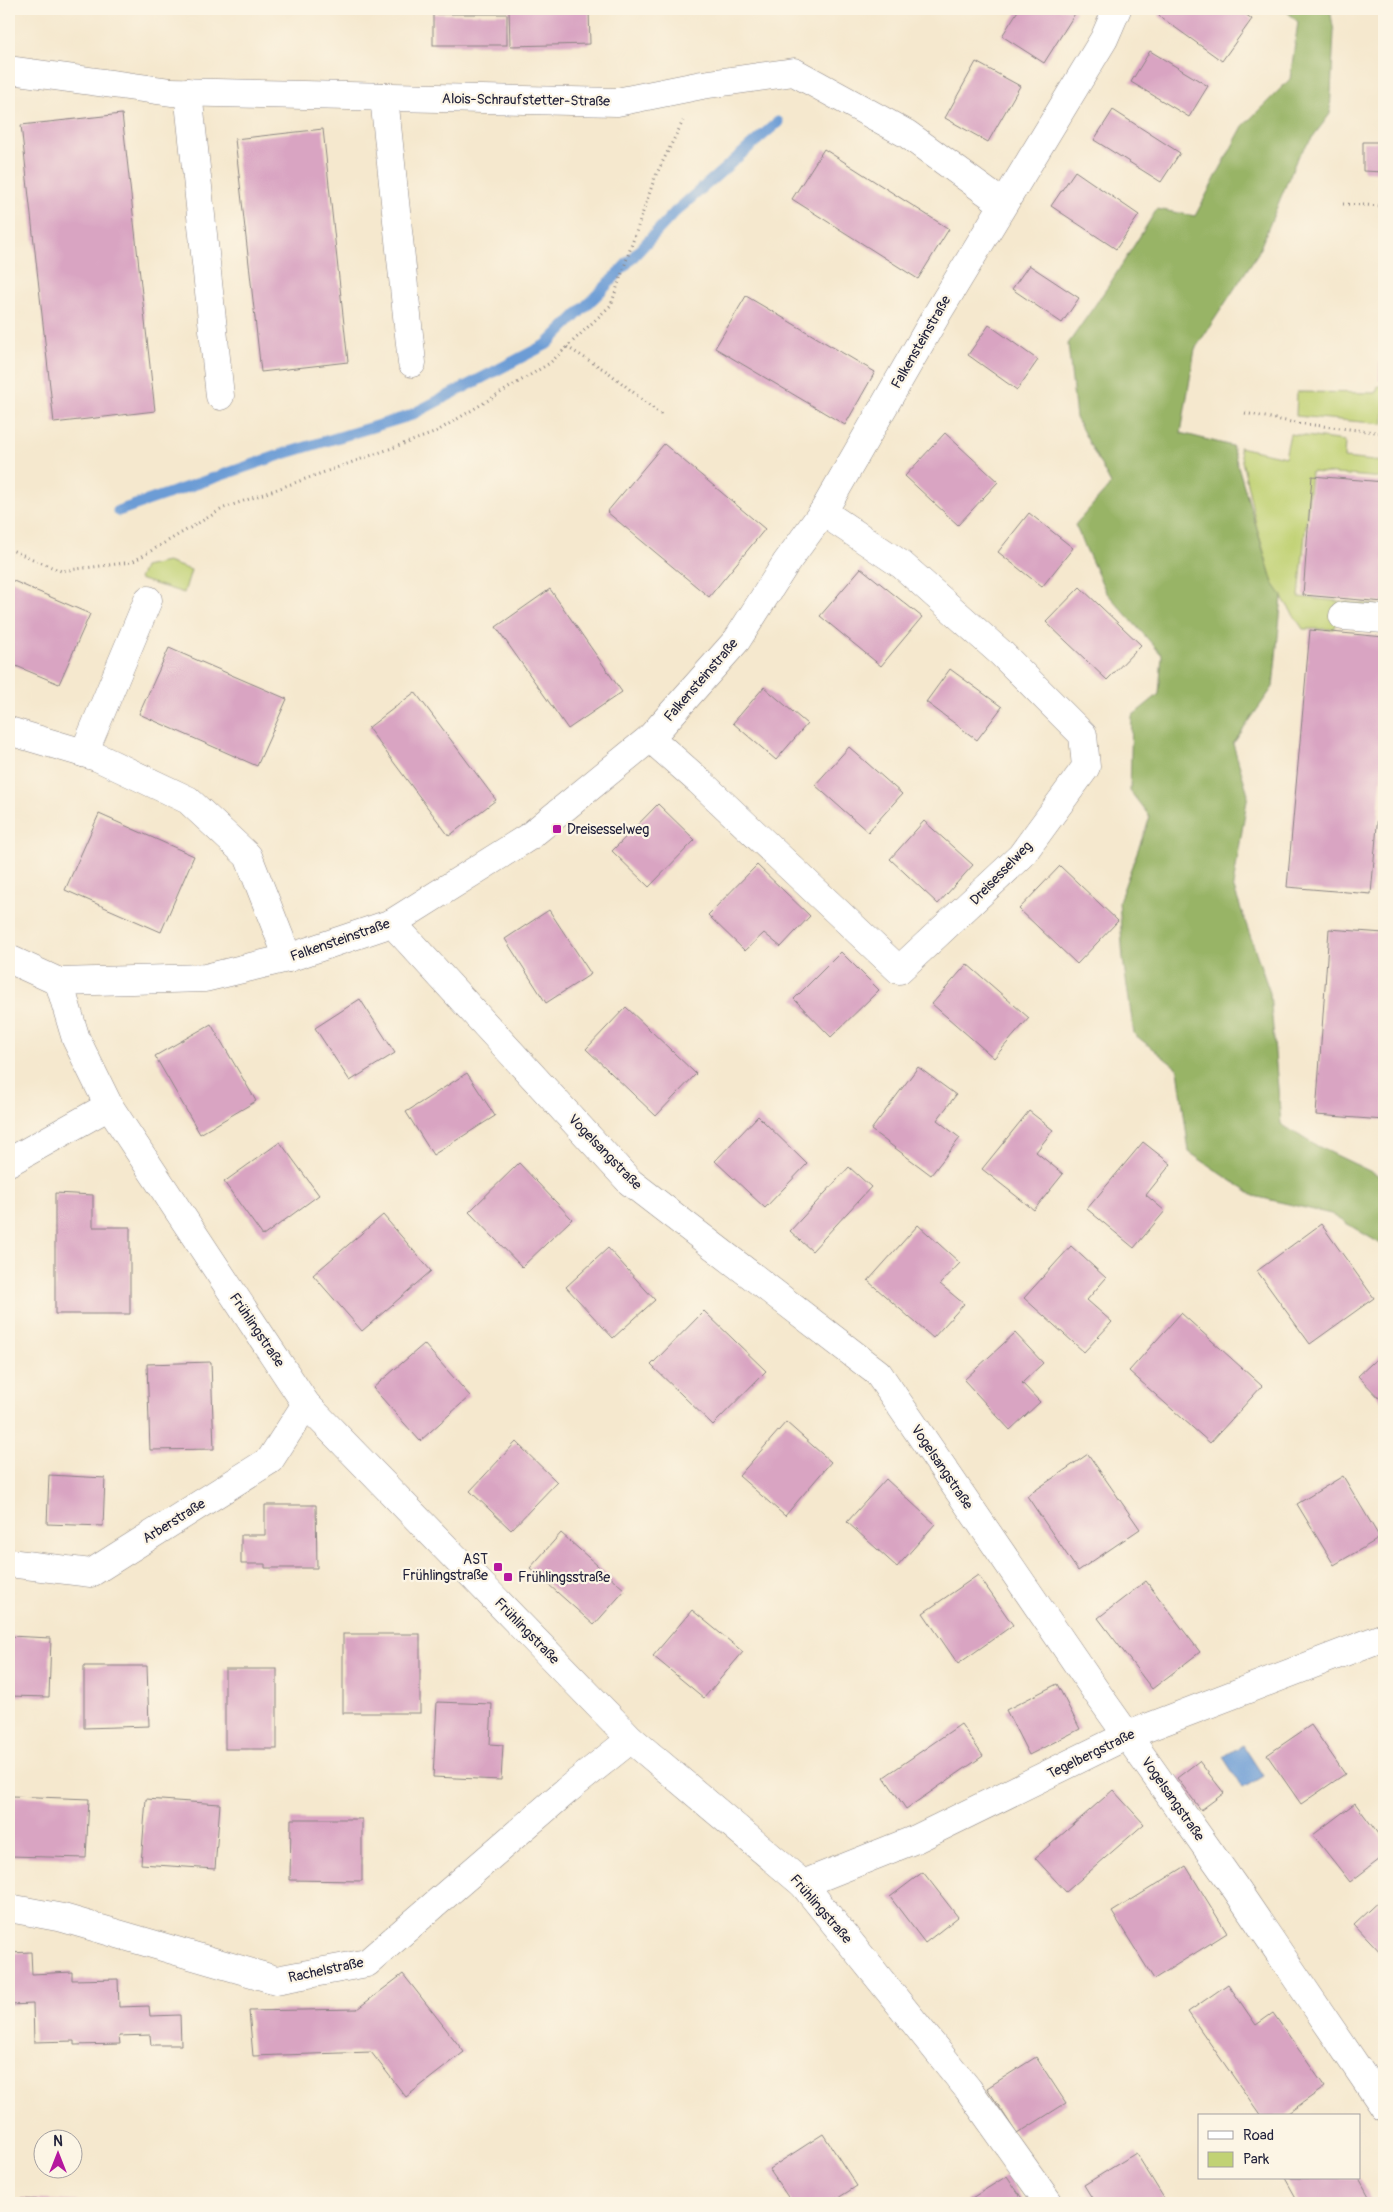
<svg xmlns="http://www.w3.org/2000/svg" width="1393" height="2212" viewBox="0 0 1393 2212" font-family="Pangolin,sans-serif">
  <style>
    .green { fill: #c1d274; stroke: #727a58 }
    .forest { fill: #98b466; stroke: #5d6b50 }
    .water { fill: #6c9cd5; stroke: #475f88 }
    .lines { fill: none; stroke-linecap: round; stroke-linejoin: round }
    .stream { stroke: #6c9cd5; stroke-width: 11 }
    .building { fill: #d9a4c2 }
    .minor-casing { stroke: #8c8584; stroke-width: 29 }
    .path { stroke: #8c8584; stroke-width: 3; stroke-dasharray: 1 4; stroke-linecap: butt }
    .minor { stroke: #fff; stroke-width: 28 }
    .poi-dot { fill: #b5179e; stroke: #fcf5e5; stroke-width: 2 }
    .labels { text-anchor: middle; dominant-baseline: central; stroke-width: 4.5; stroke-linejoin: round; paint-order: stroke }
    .street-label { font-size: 14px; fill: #22223b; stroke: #fcf5e5 }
    .poi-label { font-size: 14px; fill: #22223b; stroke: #fcf5e5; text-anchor: start }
  </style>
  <rect width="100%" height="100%" fill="#fcf5e5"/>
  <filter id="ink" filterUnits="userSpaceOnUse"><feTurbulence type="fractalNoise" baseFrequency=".02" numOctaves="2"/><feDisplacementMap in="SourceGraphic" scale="10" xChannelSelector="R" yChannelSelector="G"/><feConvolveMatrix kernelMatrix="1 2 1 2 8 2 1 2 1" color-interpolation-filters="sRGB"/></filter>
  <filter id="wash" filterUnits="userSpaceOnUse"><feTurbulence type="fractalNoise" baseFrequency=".0096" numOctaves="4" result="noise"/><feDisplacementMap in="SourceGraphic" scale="20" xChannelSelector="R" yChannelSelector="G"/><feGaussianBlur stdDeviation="1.12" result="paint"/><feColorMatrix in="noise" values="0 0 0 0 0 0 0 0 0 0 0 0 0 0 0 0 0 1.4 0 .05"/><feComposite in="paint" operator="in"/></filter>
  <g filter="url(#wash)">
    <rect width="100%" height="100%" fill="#f5e8ce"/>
    <!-- green -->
    <g class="green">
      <polygon points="1378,386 1384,386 1384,424 1296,416 1297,392 1376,393"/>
      <polygon points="1290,434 1345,441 1344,458 1384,462 1384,478 1311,472 1299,597 1384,606 1345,608 1334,629 1303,629 1273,584 1256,524 1239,447 1285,457"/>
      <polygon points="167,562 191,570 184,593 139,579 144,567"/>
    </g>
    <!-- forest -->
    <polygon class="forest" points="1284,9 1330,9 1334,32 1330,114 1297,158 1258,253 1195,349 1181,433 1232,446 1273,583 1282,596 1273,687 1233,744 1248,794 1233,886 1270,993 1281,1124 1313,1144 1384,1178 1384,1246 1331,1214 1254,1196 1189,1152 1178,1069 1134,1034 1123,959 1119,901 1150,817 1130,791 1132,716 1159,694 1162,655 1106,592 1075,525 1111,484 1076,418 1068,344 1109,285 1157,209 1195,216 1243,126 1290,79 1298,22"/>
    <!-- water -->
    <polygon class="water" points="1243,1745 1263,1776 1243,1788 1223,1757"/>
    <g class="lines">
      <!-- stream -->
      <polyline class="stream" points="118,511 283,454 409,416 547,344 606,286 675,212 778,122"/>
    </g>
    <g id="blocks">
      <!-- building -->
      <g class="building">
        <polygon points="509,9 589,9 590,44 510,46"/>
        <polygon points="1019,9 1071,9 1076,12 1044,63 1002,36"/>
        <polygon points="1161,9 1238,9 1252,19 1222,61 1159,16"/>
        <rect x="433" y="14" width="74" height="31"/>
        <polygon points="1150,51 1208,86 1189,117 1131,82"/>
        <polygon points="976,62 1020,86 988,142 945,118"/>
        <polygon points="1113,110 1180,153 1161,182 1094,140"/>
        <polygon points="122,114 155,411 54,423 21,125"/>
        <polygon points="323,129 348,362 261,372 235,139"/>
        <polygon points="1363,142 1384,142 1384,172 1363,171"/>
        <polygon points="824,149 949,229 918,279 792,199"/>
        <polygon points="1075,171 1139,215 1116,249 1051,206"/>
        <polygon points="1029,265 1079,298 1062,323 1012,289"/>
        <polygon points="1383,284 1384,284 1384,381 1379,381"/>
        <polygon points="746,296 875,372 845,425 715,348"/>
        <polygon points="989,325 1038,360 1017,390 968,355"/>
        <polygon points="945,433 998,482 958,525 905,476"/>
        <polygon points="664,444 765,529 709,597 607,512"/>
        <polygon points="1312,476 1384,482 1384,602 1303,595"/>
        <polygon points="1029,513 1073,548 1042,587 998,552"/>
        <polygon points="861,568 922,617 881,666 820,616"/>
        <polygon points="9,579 90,614 59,684 9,663"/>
        <polygon points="1080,587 1141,645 1107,680 1046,622"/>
        <polygon points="550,589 622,692 568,729 496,627"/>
        <polygon points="1310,630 1384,637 1384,746 1371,894 1287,887"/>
        <polygon points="169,648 287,699 257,766 139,714"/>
        <polygon points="950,669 1002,707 977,740 926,702"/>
        <polygon points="764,687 807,724 776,760 733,723"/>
        <polygon points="415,692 496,800 449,836 368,728"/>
        <polygon points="849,747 902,794 868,832 815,785"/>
        <polygon points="658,804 695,840 649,887 612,851"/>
        <polygon points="99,814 194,856 161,932 65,890"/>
        <polygon points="924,821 973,865 938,904 890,859"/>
        <polygon points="757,865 810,916 781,947 764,933 745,951 708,915"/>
        <polygon points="1060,866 1118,921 1077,964 1019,909"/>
        <polygon points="549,910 591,974 546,1003 505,939"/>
        <polygon points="1329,929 1384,933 1384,1120 1316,1115"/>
        <polygon points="841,952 879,990 831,1037 794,999"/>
        <polygon points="967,964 1029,1018 994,1058 932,1004"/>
        <polygon points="360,999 395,1053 350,1081 315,1028"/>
        <polygon points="626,1007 696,1074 656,1116 586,1049"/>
        <polygon points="211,1024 256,1101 200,1134 155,1056"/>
        <polygon points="918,1067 956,1095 937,1120 960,1138 931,1175 871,1130"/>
        <polygon points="467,1073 495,1116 433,1155 406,1112"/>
        <polygon points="1029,1111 1053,1130 1036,1152 1063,1174 1034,1210 982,1169"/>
        <polygon points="758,1116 807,1164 765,1208 715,1161"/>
        <polygon points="280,1142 319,1195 263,1236 224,1182"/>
        <polygon points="1143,1142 1171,1164 1146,1195 1165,1211 1134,1248 1087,1209"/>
        <polygon points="519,1163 572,1219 522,1267 469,1212"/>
        <polygon points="849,1167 871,1187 812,1251 790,1231"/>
        <polygon points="55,1193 93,1195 93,1227 130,1227 130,1314 55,1314"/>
        <polygon points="383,1215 431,1271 362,1331 313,1275"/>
        <polygon points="1321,1224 1374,1298 1310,1344 1257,1271"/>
        <polygon points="918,1225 960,1263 940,1284 964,1304 933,1338 868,1281"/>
        <polygon points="1071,1246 1106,1278 1087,1300 1112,1322 1084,1352 1024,1298"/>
        <polygon points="608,1248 655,1300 613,1338 566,1287"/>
        <polygon points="704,1311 766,1371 713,1425 651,1365"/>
        <polygon points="1181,1313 1262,1386 1210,1443 1129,1371"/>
        <polygon points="1015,1333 1043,1363 1022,1383 1040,1402 1010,1430 964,1380"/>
        <polygon points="424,1344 470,1396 420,1441 373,1388"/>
        <polygon points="1384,1352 1384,1403 1358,1376"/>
        <polygon points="211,1362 214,1449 150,1450 147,1364"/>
        <polygon points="786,1422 831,1462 785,1516 739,1476"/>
        <polygon points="516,1442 557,1482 511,1530 470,1491"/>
        <polygon points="1088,1454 1140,1529 1078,1571 1027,1496"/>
        <polygon points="49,1475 105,1478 103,1526 47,1524"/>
        <polygon points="1343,1476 1380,1538 1334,1565 1297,1504"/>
        <polygon points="886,1479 935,1524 897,1567 847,1522"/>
        <polygon points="265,1505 316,1505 317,1568 265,1568 265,1564 241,1564 241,1535 265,1535"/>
        <polygon points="561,1533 625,1590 594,1625 530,1568"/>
        <polygon points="978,1575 1013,1625 958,1664 923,1613"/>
        <polygon points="1146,1581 1200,1652 1152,1689 1098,1618"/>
        <polygon points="692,1610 743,1652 704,1698 653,1656"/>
        <rect x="343" y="1634" width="77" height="79"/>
        <polygon points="9,1636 51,1638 49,1697 9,1696"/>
        <polygon points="84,1666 147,1666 149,1726 84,1728"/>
        <rect x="225" y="1669" width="52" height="80"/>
        <polygon points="1057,1684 1080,1729 1029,1755 1006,1710"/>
        <polygon points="437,1702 492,1704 490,1744 503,1745 501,1780 433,1777"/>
        <polygon points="961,1724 983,1756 906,1809 884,1777"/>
        <polygon points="1311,1725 1345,1774 1301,1804 1267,1755"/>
        <polygon points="1199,1761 1224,1793 1201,1810 1177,1778"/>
        <polygon points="1113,1790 1144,1824 1066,1892 1035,1858"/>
        <polygon points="12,1796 89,1799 86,1858 10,1856"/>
        <polygon points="146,1799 220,1804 215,1869 141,1864"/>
        <polygon points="1355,1803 1384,1842 1384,1856 1350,1882 1313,1835"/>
        <polygon points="291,1819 362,1819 362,1881 290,1880"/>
        <polygon points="1186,1866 1227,1933 1154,1979 1112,1912"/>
        <polygon points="923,1872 958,1917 925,1943 890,1897"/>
        <polygon points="1384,1896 1384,1956 1354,1924"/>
        <polygon points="31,1952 32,1974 72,1972 72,1980 118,1979 119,2007 149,2006 150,2016 180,2015 181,2045 151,2045 150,2035 119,2036 120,2044 74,2045 74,2041 34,2042 33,2004 9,2005 9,1953"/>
        <polygon points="403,1974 464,2052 406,2097 371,2052 253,2056 249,2011 357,2009"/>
        <polygon points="1228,1984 1256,2025 1273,2013 1325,2087 1284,2116 1261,2116 1188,2012"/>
        <polygon points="1036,2057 1066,2103 1017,2134 987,2088"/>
        <polygon points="823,2134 857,2186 830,2203 792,2203 769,2169"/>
        <polygon points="1136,2153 1167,2203 1095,2203 1084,2185"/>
        <polygon points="1007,2176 1025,2203 969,2203 967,2201"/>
        <polygon points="1285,2178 1359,2178 1371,2200 1366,2203 1299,2203"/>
        <polygon points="21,2199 87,2202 87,2203 21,2203"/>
      </g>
    </g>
  </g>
  <g filter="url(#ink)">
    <use href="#blocks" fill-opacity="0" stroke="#8c8584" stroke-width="1"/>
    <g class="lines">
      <defs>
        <g id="minor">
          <polyline points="9,70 171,92 617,102 702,85 794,72 907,134 1003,204"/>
          <polyline points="188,92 220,396"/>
          <polyline points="384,97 412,363"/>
          <polyline points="1343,616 1384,619"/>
          <polyline points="9,731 97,757 188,800 248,856 288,958"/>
          <polyline points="650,738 699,781 899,970 1021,856 1086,767 1083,735 1002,654 902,565 823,512"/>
          <polyline points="84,753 148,600"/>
          <polyline points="392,923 630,1182 878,1373 1095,1690 1236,1889 1384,2107"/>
          <polyline points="9,959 59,982 205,978 288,958 392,923 530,836 650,738 737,640 786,563 823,512 937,314 1104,39 1117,9"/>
          <polyline points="59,982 76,1039 109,1106 306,1404 631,1739 803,1884 968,2089 1049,2203"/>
          <polyline points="9,1162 109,1106"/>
          <polyline points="9,1563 91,1573 270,1460 306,1404"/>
          <polyline points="803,1884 916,1839 1128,1735 1384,1637"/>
          <polyline points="9,1908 63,1918 276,1980 367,1963 566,1791 631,1739"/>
        </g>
      </defs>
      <!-- minor casing -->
      <use href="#minor" class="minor-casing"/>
      <!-- path -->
      <g class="path">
        <polyline points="1343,204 1384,206"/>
        <polyline points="567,347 608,372 664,417"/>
        <polyline points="1245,413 1296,423 1384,433"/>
        <polyline points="9,549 61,571 132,562 224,508 434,433 550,363 611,305 655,177 683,121"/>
      </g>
      <!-- minor -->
      <use href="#minor" class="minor"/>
    </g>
  </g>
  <!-- markers -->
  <g class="poi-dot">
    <rect x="552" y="824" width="10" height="10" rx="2.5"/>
    <rect x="493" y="1562" width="10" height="10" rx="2.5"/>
    <rect x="503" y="1572" width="10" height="10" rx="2.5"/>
  </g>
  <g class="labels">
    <!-- street labels -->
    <g class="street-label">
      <text transform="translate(526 100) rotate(1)">Alois-Schraufstetter-Straße</text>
      <text transform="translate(921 342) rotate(-60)">Falkensteinstraße</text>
      <text transform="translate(701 680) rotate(-49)">Falkensteinstraße</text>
      <text transform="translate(1001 873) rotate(-46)">Dreisesselweg</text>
      <text transform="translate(340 940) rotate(-19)">Falkensteinstraße</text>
      <text transform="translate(605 1152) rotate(46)">Vogelsangstraße</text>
      <text transform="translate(257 1330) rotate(56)">Frühlingstraße</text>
      <text transform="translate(942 1467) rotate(56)">Vogelsangstraße</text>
      <text transform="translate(174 1521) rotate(-32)">Arberstraße</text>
      <text transform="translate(527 1631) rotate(46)">Frühlingstraße</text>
      <text transform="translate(1091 1754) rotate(-26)">Tegelbergstraße</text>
      <text transform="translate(1173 1799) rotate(55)">Vogelsangstraße</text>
      <text transform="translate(821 1909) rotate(49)">Frühlingstraße</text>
      <text transform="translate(326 1970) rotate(-12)">Rachelstraße</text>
    </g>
    <!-- poi labels -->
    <g class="poi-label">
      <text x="567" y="829">Dreisesselweg</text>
      <text x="488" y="1559" text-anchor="end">AST<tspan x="488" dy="16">Frühlingstraße</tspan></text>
      <text x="518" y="1577">Frühlingsstraße</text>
    </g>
  </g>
  <!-- margin -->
  <rect width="1393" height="2212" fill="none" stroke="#fcf5e5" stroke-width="30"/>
  <!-- legend -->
  <rect x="1198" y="2114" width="162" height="65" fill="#fcf5e5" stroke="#a5a1a1"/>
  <rect x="1208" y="2131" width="25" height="8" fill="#ffffff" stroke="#a5a1a1"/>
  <text x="1243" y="2140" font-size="15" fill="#22223b">Road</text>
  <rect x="1208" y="2152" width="25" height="15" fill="#c1d274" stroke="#a5a1a1"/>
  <text x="1243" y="2164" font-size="15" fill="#22223b">Park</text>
  <!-- north arrow -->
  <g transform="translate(58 2154)"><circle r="24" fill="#fcf5e5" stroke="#a5a1a1"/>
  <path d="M0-4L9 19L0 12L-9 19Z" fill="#b5179e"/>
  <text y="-8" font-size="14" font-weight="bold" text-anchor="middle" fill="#22223b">N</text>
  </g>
</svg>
